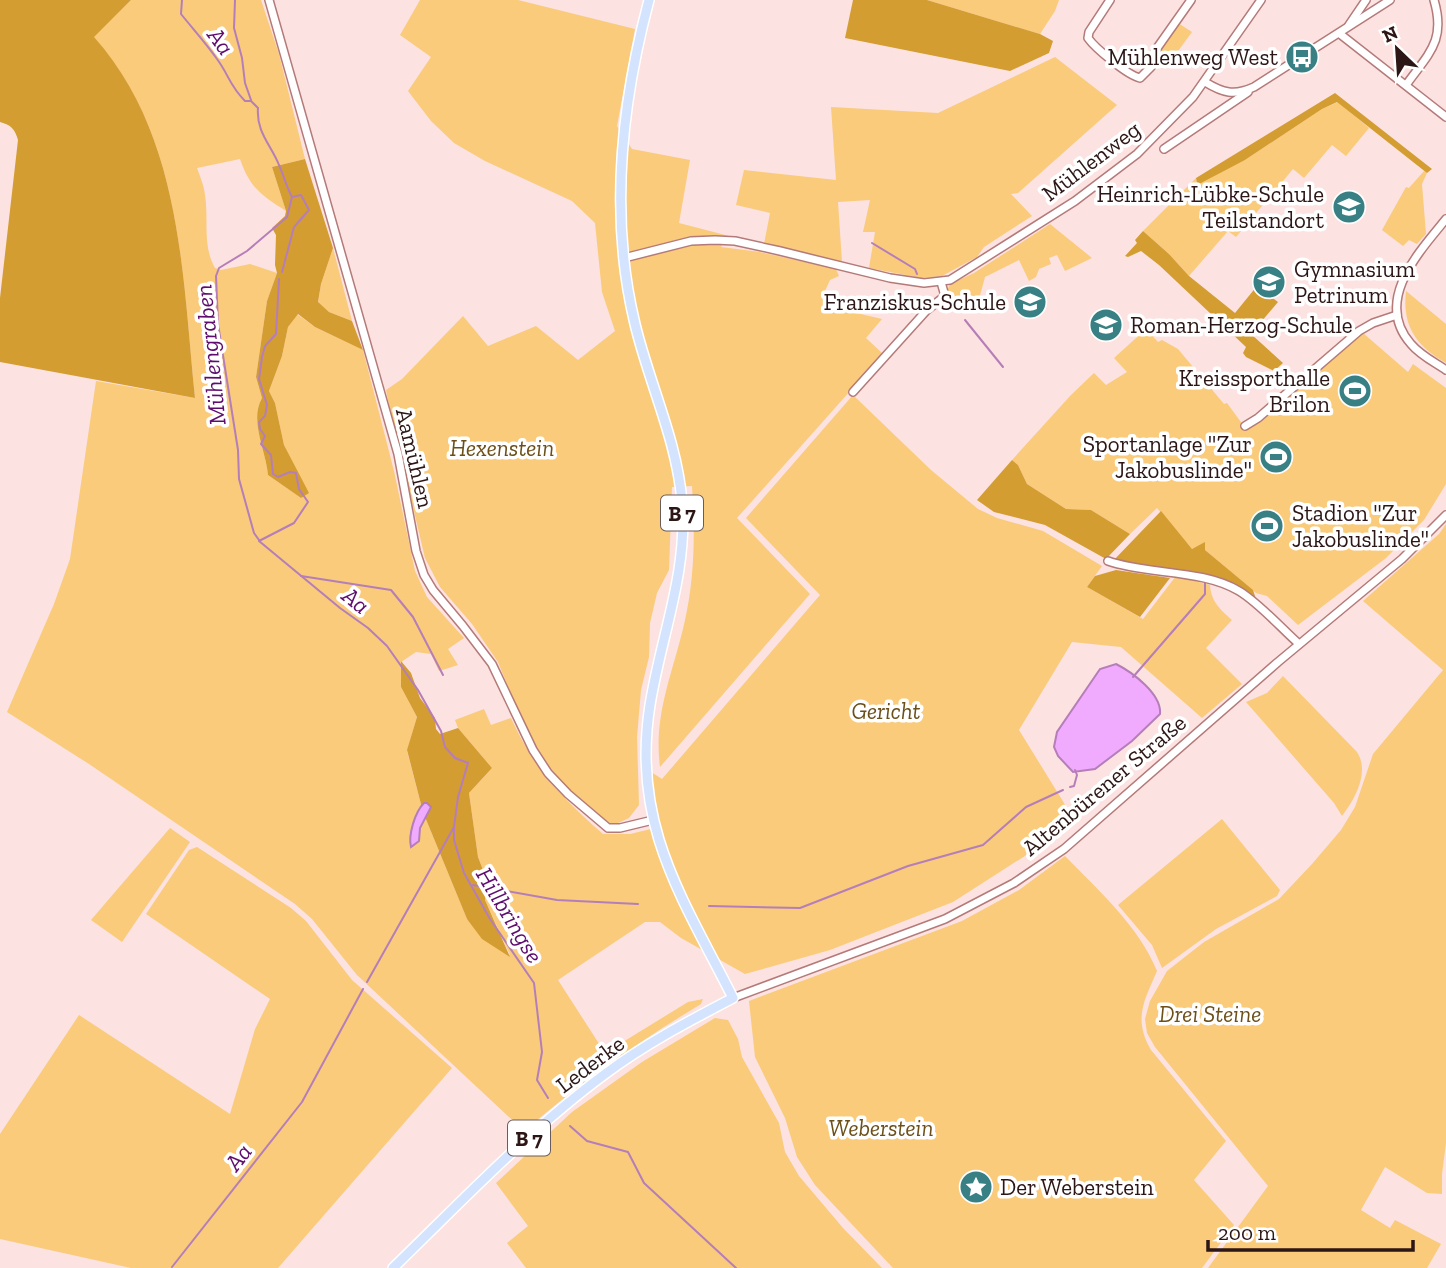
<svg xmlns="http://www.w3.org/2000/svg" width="1446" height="1268" viewBox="0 0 1446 1268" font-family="'Zilla Slab',serif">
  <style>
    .green { fill: #f9cb7b }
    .forest { fill: #d39d31 }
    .water { fill: #f0abff; stroke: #b57eb9; stroke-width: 2 }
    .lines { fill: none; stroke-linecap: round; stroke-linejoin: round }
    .stream { stroke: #b57eb9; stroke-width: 2 }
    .minor-casing { stroke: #b47a79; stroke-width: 10 }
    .major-casing { stroke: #fff; stroke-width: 12 }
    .minor { stroke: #fff; stroke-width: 7 }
    .major { stroke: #d4e4ff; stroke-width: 9 }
    .labels { text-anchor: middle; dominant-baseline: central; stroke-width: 7; stroke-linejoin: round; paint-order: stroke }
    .shield { fill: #fff; stroke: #6b5c5c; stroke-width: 2 }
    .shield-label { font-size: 21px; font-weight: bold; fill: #2c1616 }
    .poi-label { font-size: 23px; fill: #2c1616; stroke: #fff; text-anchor: end }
    .street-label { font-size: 23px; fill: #2c1616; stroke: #fff }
    .park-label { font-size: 23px; font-style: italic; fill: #6c4f19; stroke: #fff }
    .water-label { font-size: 24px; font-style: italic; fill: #5e0d6e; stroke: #fff }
  </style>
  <rect width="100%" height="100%" fill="#fce2e1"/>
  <!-- green -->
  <g class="green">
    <path d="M131 0H261L279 54 305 159 272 167 286 211C261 195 250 188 240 159L197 168C200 176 204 186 205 195 209 221 202 245 215 268L221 270 250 264 277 273 267 301 256 377 262 398C249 421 266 450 268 475L301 498 308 493 284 445 275 403 269 391 282 356 288 327 297 314 315 327 363 350 394 471 415 571 427 597 464 638 448 649 458 665 439 671 431 654 416 652 401 662V687L417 717 407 751 423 812 467 919 510 955 485 900 488 883 478 857 469 793 492 768 458 728 455 720 484 709 491 725 511 718C535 770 560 796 603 834H630L655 828 651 772 662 779 820 595 746 518 853 395 931 470 978 509 997 518 1043 531 1102 566 1087 587 1143 619 1176 576 1210 585C1211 602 1221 610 1232 620L1206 648 1242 684 1202 718 1121 647 1072 642 1019 730 1072 816 1056 836 953 902 830 950 745 974 681 938 660 922H645L558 980 605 1053 688 1002 703 999 701 1004C638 1042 580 1083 524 1131L357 975 312 919 295 904 89 764 7 712 54 604 70 559 96 381 195 398C182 274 182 134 93 37Z"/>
    <path d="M420 0H518L635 29 617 126 632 149 690 160 679 223 729 236 721 247 760 252 836 269 839 276 830 280 825 291 836 300 838 306 852 312 882 319 866 338 883 354 737 518 810 594 660 767C653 713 674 671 685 620 695 576 695 531 692 486L672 487 669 570 657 593 650 623 649 657 641 690 637 737 639 805 629 818 614 825 606 823 576 799 548 770 532 746 498 662 472 624 440 587 425 558 389 405 386 390 402 379 463 316 488 346 536 326 578 360 615 331 602 292 595 223 572 201 485 161 454 143 431 121 408 91 431 57 400 35Z"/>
    <polygon points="927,0 1059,0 1055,11 1040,34"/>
    <polygon points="1178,23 1192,32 1170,62 1157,53"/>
    <polygon points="1055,57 1117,105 1018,193 1011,194 1032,216 984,247 977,257 942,276 921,278 869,268 875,232 863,232 870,200 838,202 842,262 764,244 770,213 736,205 744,170 836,180 831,107 938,113"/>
    <polygon points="1338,102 1369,128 1346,156 1332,145 1304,178 1293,169 1236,237 1228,231 1189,276 1169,254 1143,231 1196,178 1197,183 1245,160 1322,109"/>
    <polygon points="1424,171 1427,173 1422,184 1426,234 1417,244 1409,240 1403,246 1382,230 1406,187 1409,188"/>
    <polygon points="1050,224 1092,258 1065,271 1057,255 1049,258 1051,264 1039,269 1036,277 1029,281 1019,260 985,277 979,299 981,304 965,298 954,299 947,290 950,284 974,273"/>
    <polygon points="333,248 352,321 329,312 318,303 321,284"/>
    <path d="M1406 291 1446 324V363C1416 346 1402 326 1406 291Z"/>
    <polygon points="1146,329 1158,342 1162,340 1178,349 1224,404 1227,403 1246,429 1259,422 1363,333 1408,372 1413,364 1446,388 1446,484 1424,520 1386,558 1298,625 1267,596 1256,593 1205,550 1205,543 1192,549 1157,508 1130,534 1091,510 1066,509 1027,484 1018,465 1012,460 1071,395 1094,373 1106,385 1127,372 1114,358"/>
    <polygon points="1446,524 1446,1143 1442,1174 1442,1194 1427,1193 1385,1167 1361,1210 1390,1228 1395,1220 1441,1244 1427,1268 1208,1268 1268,1186 1155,1047 1147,1033 1145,1019 1150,1001 1167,971 1204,942 1279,899 1312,864 1341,830 1355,807 1373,754 1443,670 1363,601 1439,534"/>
    <path d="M1283 676 1357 752C1370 772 1355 799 1342 816L1334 803 1246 702 1267 693Z"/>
    <polygon points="1222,819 1280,890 1277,896 1216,929 1162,968 1152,945 1118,905"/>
    <polygon points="170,828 190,842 122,942 91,920"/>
    <polygon points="197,847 291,908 306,921 352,980 452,1068 278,1268 131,1268 0,1239 0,1134 79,1015 230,1114 255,1029 270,999 146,914 189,850"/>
    <path d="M1065 856C1099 891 1138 925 1157 971 1144 1001 1133 1019 1151 1050L1226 1141 1194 1180 1234 1225 1202 1268H893L815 1185 797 1157 785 1118 755 1057 749 1001 962 921 1019 890Z"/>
    <polygon points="715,1018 728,1020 738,1039 742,1057 779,1123 785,1152 799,1176 843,1228 882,1268 526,1268 507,1243 528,1226 496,1183 572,1112 642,1062"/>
  </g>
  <!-- forest -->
  <g class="forest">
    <path d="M0 0H131L94 37C182 136 182 273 195 398L0 362V298L18 140C15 129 11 125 0 122Z"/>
    <polygon points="853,0 927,0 1040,34 1053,41 1049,53 1010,71 845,38"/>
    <polygon points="1335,93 1432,169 1427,173 1337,102 1322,109 1245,160 1199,184 1197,183 1196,178"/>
    <path d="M305 159 333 248 321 284 318 302 329 312 352 321 363 350 315 327 298 314 288 327 282 356 269 391 275 403 284 445 309 493 301 498 268 475C266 450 249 421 262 398L256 377 267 301 277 273 275 265 276 235 272 228 285 216 286 211 272 167Z"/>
    <polygon points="1143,231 1169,254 1189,276 1235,313 1257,286 1278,302 1251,334 1283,363 1274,371 1246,357 1243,353 1246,347 1159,265 1141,251 1128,257 1125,256 1137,243 1135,240"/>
    <polygon points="1012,460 1018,465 1027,484 1066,509 1091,510 1130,534 1106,559 1045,525 994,512 977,500"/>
    <polygon points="1161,511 1192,549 1205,542 1205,550 1253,590 1258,605 1239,589 1113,561"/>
    <polygon points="1116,570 1170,578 1140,617 1087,587 1095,576"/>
    <polygon points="401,661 411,673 420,698 435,718 436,729 440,734 458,728 492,768 469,793 478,857 488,883 485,900 510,957 482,939 467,919 423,812 407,750 417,717 401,687"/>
  </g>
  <!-- water -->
  <g class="water">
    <path d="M1116 664C1132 672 1162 694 1160 714L1132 741 1095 769 1073 772 1058 756 1054 747 1057 732 1100 669Z"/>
    <path d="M424 803H427L431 807 420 828 419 841 411 847C408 835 415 812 424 803Z"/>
  </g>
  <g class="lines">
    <!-- stream -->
    <g class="stream">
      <path d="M182 0 181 14C193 29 206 43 217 59 229 75 229 85 245 101H251L258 108C256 132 271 145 279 165 284 176 286 186 292 197L301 195 309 210 294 227 282 272"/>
      <polyline points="235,0 234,28 242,58 245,83 251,100"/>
      <polyline points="872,243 915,269 917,274"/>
      <polyline points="279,279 276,334 265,346 262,357 259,379 267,405 265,416 259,422 260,429 265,436 261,444 271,455 273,474 278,477 290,472 296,473 299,489 308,502 294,523 259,541 340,608 368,628 387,646 418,690 441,731 445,747 455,758 468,763 458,797 454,827 367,982"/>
      <polyline points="965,320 1003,367"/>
      <polyline points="259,540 254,533 239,479 238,450 218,324 216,276 219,268 247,251 287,217 292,197"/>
      <polyline points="301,576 391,590 413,617 443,675"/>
      <polyline points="1133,677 1205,594 1205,582"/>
      <polyline points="1070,787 1074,786 1077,775 1075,770"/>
      <polyline points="454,829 454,840 464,873 490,919 534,983 542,1052 537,1080 548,1098"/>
      <polyline points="473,885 557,900 638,904"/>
      <polyline points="709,906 800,908 908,866 983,845 1026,807 1063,790"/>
      <polyline points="570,1126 587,1141 628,1152 644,1183 736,1268"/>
      <polyline points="172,1267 302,1102 363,989"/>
    </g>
    <defs>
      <g id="minor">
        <polyline points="269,0 398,454 416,551 424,575 433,590 463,626 492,664 533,750 548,773 568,794 608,828 620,828 653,820"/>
        <path d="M1110 0 1089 32 1088 38C1095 48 1127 75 1140 78L1151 67 1155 51 1191 0"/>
        <polyline points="1349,25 1366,0"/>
        <polyline points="1340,34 1446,117"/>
        <path d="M1205 82C1223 93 1234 96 1254 87L1390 0"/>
        <path d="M1406 85C1429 53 1446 41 1434 0"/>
        <polyline points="1164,149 1248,92"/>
        <path d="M1446 219C1419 252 1373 301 1411 344 1420 355 1434 362 1446 370"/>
        <polyline points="624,258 691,241 715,240 735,241 780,251 890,278 924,283 950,280 1075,201 1137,154 1193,97 1261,0"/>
        <polyline points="853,392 927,310 945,296 941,282"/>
        <polyline points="1245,426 1258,418 1359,331 1373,323 1397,315"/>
        <path d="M1108 561C1148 575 1202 569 1239 591 1259 603 1281 628 1299 644"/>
        <polyline points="733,998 945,919 1014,883 1064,849 1278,662 1402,559 1446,515"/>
      </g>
      <path id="major" d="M393 1268C461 1202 528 1131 605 1074 645 1044 689 1021 733 998 682 897 631 824 650 705 661 636 688 572 682 502 677 440 649 383 635 324 609 217 621 105 649 0"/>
    </defs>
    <!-- minor casing -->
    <use href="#minor" class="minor-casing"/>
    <!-- major casing -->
    <use href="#major" class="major-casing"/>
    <!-- minor -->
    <use href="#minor" class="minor"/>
    <!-- major -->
    <use href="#major" class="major"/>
  </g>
  <!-- icons -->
  <defs>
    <symbol id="bus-disc" viewBox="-11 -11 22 22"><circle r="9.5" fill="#388084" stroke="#fff"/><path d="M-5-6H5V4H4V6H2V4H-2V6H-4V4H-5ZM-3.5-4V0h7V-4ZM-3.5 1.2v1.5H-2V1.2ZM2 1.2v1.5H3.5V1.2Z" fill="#fff"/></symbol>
    <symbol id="school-disc" viewBox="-11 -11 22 22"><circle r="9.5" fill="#388084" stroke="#fff"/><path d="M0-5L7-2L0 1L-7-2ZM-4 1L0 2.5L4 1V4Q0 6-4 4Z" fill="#fff"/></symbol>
    <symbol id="stadium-disc" viewBox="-11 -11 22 22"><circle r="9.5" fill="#388084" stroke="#fff"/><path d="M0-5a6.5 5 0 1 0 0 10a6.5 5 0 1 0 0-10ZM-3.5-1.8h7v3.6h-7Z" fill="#fff"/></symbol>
    <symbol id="sight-disc" viewBox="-11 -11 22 22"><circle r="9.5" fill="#388084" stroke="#fff"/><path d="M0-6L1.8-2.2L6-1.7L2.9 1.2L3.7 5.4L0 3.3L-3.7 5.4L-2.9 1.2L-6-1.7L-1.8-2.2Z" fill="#fff"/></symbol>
  </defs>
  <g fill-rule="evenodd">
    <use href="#bus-disc" x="1283" y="38" width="38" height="38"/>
    <use href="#school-disc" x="1330" y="188" width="38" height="38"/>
    <use href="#school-disc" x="1250" y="263" width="38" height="38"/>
    <use href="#school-disc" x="1011" y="283" width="38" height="38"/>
    <use href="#school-disc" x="1087" y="306" width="38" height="38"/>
    <use href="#stadium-disc" x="1336" y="372" width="38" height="38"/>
    <use href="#stadium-disc" x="1257" y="438" width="38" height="38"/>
    <use href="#stadium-disc" x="1248" y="507" width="38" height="38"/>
    <use href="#sight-disc" x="957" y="1168" width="38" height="38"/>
  </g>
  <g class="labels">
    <!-- shield labels -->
    <g class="shield">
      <rect x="661" y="495.5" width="42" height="35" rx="5"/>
      <rect x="508" y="1120.5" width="42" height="35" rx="5"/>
    </g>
    <g class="shield-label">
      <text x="682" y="513">B 7</text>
      <text x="529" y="1138">B 7</text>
    </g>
    <!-- poi labels -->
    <g class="poi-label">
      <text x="1278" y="57">Mühlenweg West</text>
      <text x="1324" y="194">Heinrich-Lübke-Schule<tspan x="1324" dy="26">Teilstandort</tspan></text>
      <text x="1294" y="269" text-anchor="start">Gymnasium<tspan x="1294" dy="26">Petrinum</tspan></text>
      <text x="1006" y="302">Franziskus-Schule</text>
      <text x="1130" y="325" text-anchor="start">Roman-Herzog-Schule</text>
      <text x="1330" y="378">Kreissporthalle<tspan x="1330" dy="26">Brilon</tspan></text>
      <text x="1252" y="444">Sportanlage "Zur<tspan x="1252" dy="26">Jakobuslinde"</tspan></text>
      <text x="1292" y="513" text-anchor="start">Stadion "Zur<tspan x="1292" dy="26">Jakobuslinde"</tspan></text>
      <text x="1000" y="1187" text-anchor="start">Der Weberstein</text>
    </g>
    <!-- street labels -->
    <g class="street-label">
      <text transform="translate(1091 161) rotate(-37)">Mühlenweg</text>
      <text transform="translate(415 458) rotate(77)">Aamühlen</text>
      <text transform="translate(1104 785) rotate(-40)">Altenbürener Straße</text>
      <text transform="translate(590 1064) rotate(-37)">Lederke</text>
    </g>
    <!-- park labels -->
    <g class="park-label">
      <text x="502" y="448">Hexenstein</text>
      <text x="886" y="711">Gericht</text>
      <text x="1210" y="1014">Drei Steine</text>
      <text x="881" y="1128">Weberstein</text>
    </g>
    <!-- water labels -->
    <g class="water-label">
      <text transform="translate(221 41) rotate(54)">Aa</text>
      <text transform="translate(210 355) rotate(-96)">Mühlengraben</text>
      <text transform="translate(356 600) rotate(39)">Aa</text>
      <text transform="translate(510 915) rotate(59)">Hillbringse</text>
      <text transform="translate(238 1157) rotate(-52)">Aa</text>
    </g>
  </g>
  <!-- north arrow -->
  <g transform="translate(1397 49) rotate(335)" stroke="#ffffff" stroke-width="5" paint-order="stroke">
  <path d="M0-5L12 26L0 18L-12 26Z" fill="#2c1616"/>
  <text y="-10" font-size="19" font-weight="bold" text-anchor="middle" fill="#2c1616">N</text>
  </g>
  <!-- scale -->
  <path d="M1208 1240v10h205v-10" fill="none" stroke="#2c1616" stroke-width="3.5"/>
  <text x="1218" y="1240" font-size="21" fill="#2c1616" stroke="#ffffff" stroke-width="5" paint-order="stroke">200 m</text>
</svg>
